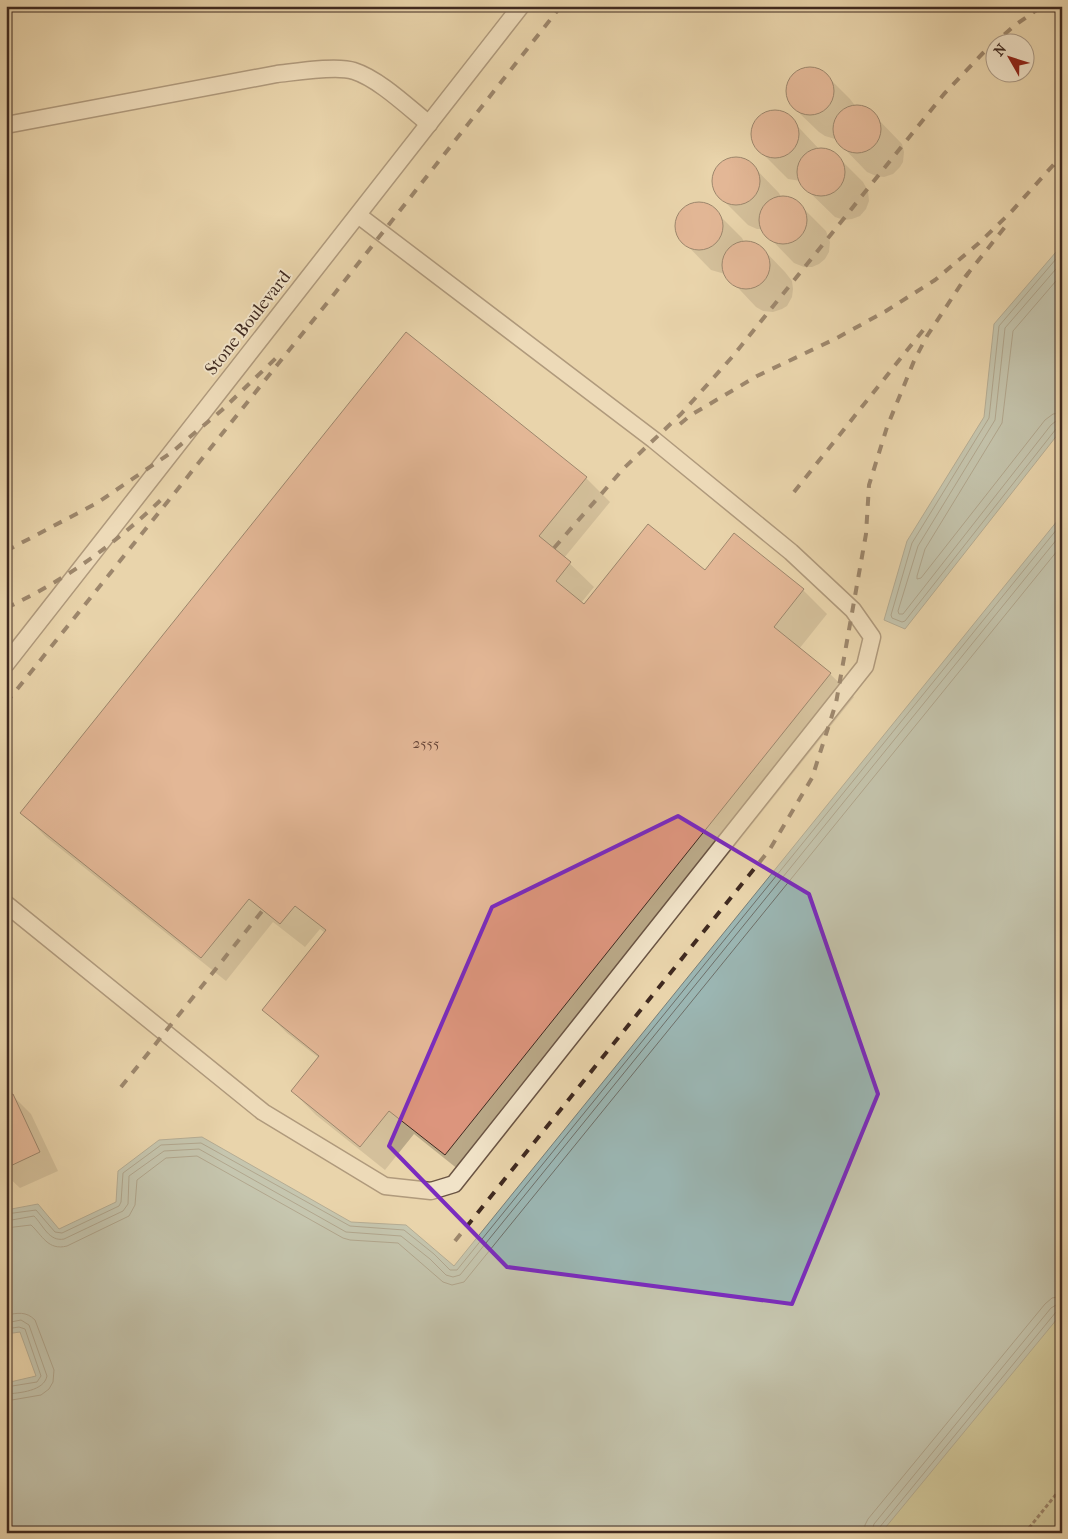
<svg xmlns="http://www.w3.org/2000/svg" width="1068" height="1539" viewBox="0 0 1068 1539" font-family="'IM FELL French Canon',serif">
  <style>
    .green { fill: #b5bd8a; stroke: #7a7455 }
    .water { fill: #9bb6b3; stroke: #777e78 }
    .shadow { fill: #0003 }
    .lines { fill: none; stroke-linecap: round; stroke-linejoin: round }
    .shore { stroke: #6e706a; stroke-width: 1 }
    .building { fill: #dc957d; stroke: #402a20 }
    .lane-casing { stroke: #6a5443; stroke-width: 19 }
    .path { stroke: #402a20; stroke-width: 3; stroke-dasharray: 4 2.5; stroke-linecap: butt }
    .lane { stroke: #f1e3c8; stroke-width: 16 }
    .rail { stroke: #402a20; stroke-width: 4; stroke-dasharray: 9 9; stroke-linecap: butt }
    .marked { fill: none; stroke: #7b2cbf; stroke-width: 4; stroke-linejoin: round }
    .labels { text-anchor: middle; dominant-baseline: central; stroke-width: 4; stroke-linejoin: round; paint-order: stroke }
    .number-label { font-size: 15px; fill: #674537 }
    .street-label { font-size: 18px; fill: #402a20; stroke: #f1e3c8 }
  </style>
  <rect width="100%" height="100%" fill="#e9d4ab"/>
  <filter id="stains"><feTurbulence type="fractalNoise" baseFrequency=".004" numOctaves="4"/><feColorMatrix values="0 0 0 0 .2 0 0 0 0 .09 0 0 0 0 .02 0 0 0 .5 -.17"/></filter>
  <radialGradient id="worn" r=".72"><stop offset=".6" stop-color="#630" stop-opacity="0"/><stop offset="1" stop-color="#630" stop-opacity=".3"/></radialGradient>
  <!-- green -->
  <polygon class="green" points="1062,1304 1062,1533 879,1533"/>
  <!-- water -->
  <g class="water">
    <polygon points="1062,245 1062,429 905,629 884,620 907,541 984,417 994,324"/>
    <polygon points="1062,515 1062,1313 881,1533 6,1533 6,1383 36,1376 20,1332 6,1334 6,1210 38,1204 59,1229 116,1202 118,1171 159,1140 202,1137 351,1222 406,1225 454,1266"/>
  </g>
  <!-- shadow -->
  <g class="shadow">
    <polygon points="811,68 819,70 826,75 850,99 856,107 862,107 871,112 902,144 904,152 903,162 900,167 893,174 884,177 876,176 867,172 835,139 825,136 819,132 794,108 789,99 787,89 790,80 793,75 804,69"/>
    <polygon points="768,112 778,112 786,114 820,150 833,152 863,182 868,191 869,201 866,209 860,216 852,219 844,220 835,217 803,186 801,181 788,179 755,146 752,132 755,123 760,117"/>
    <polygon points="732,159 742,159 749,162 779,193 781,197 789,198 796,201 826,231 830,242 829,252 825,259 819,264 812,267 804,267 794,263 763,231 763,229 757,229 748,225 716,193 714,186 714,176 723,163"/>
    <polygon points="695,204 703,204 712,208 742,238 744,242 752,242 761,247 785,272 792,281 793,289 792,297 787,306 782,309 773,312 763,311 756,307 725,274 711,270 680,238 676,225 680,214 687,207"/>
    <polygon points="6,472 9,487 6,487"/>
    <polygon points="586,478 610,502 564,558 594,587 581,603 585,605 705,572 734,535 803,590 827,614 799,649 830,674 854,697 469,1178 414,1134 385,1170 316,1115 292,1091 319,1058 287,1033 263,1009 325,933 320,929 305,947 273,922 226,981 46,837 22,813"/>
    <polygon points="12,1095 31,1114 58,1171 20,1188 6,1175 6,1098"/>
  </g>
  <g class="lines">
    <!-- shore -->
    <g class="shore">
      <polyline points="1062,252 999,326 989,418 912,543 891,615 892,618 902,622 905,621 1056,429 1062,427"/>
      <polyline points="1062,262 1005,328 995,420 918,546 898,611 899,614 903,614 1051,425 1056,421 1062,420"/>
      <polyline points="1062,274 1013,331 1002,423 925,549 917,576 917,579 921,578 1045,420 1053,414 1062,413"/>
      <polyline points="6,1214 36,1210 55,1232 62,1233 119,1206 121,1202 123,1173 161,1145 201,1143 350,1226 404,1230 434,1254 450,1270 457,1270 1062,523"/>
      <path d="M6 1221 34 1216C43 1225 49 1242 64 1239L123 1211 128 1204 129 1176 164 1151 199 1149 346 1232 401 1236 430 1259 446 1275 453 1277 460 1275 1062 533"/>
      <path d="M6 1228 31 1225C42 1235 48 1251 67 1246L129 1216 135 1205 137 1180 166 1158 197 1156 343 1238 350 1240 398 1243 443 1282 452 1285 464 1282 1062 545"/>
      <path d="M6 1315C18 1313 26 1311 35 1320L54 1370 53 1382 49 1389 41 1395 6 1401"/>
      <path d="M6 1323 21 1320 29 1325 47 1376C44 1391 20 1393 6 1394"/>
      <polyline points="6,1329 19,1327 25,1329 41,1376 37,1382 6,1387"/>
      <polyline points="864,1533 865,1525 868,1519 1045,1304 1052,1298 1062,1296"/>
      <polyline points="871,1533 874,1524 1051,1308 1056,1305 1062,1304"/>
      <polyline points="877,1533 879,1528 1056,1312 1062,1310"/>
    </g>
  </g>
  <!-- building -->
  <g class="building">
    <circle cx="810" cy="91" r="24"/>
    <circle cx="857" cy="129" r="24"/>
    <circle cx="775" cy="134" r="24"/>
    <circle cx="821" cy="172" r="24"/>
    <circle cx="736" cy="181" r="24"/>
    <circle cx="783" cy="220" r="24"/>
    <circle cx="699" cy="226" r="24"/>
    <circle cx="746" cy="265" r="24"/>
    <polygon points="406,332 587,477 539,536 571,562 556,581 584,604 648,524 705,570 734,533 804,589 774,627 831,673 445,1155 389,1111 360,1147 291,1091 319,1056 262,1010 326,930 295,906 280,924 249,899 201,958 20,813"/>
    <polygon points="13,1094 40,1152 6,1168 6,1097"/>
  </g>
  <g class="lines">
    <defs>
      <g id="lane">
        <path d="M6 125 277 74C295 72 337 65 354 71 379 79 408 107 429 124"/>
        <polyline points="6,664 521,6"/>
        <polyline points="6,904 263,1112 385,1186 431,1191 454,1184 865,666 872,637 853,610 791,552 654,440 358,215"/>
      </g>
    </defs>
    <!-- lane casing -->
    <use href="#lane" class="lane-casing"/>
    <!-- path -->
    <polyline class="path" points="1025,1533 1062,1487"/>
    <!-- lane -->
    <use href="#lane" class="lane"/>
    <!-- rail -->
    <g class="rail">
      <polyline points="965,277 1009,222"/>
      <polyline points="680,424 691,415 757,376 835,339 886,311 935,280 979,243 1011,212 1056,162"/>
      <polyline points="794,492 928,324"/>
      <polyline points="554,548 624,468 681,414 733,356 944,94 983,53 1014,26 1042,6"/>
      <polyline points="6,551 97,503 172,452 222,410 276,358"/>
      <path d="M6 608C68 579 116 543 165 496"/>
      <polyline points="6,703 335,293 561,6"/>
      <polyline points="121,1087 263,910"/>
      <polyline points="455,1241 770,849 812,778 836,703 866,534 869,485 887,427 914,361 927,336 969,272"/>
    </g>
  </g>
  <!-- marked area -->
  <path d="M0 0H1068V1539H0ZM678 816 809 894 878 1094 792 1304 507 1267 389 1146 492 907Z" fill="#e9d4ab" fill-opacity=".55" fill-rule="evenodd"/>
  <path class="marked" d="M678 816 809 894 878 1094 792 1304 507 1267 389 1146 492 907Z"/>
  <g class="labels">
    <!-- number labels -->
    <g class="number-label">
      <text x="426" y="743">2555</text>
    </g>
    <!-- street labels -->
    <g class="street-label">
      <text transform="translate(248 323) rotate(-52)">Stone Boulevard</text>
    </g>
  </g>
  <!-- margin -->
  <rect width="1068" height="1539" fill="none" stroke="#e9d4ab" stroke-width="25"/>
  <rect x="8" y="8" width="1053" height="1524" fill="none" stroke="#402a20" stroke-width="2.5"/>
  <rect x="12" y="12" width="1043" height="1514" fill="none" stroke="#402a20"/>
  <!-- north arrow -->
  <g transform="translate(1010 58) rotate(309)"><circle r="24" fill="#f1e3c8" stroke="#aa9985"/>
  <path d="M0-4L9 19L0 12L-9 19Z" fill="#8f2418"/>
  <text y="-8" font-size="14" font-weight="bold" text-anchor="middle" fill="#402a20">N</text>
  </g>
  <rect width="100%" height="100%" filter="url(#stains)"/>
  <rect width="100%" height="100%" fill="url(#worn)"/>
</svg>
